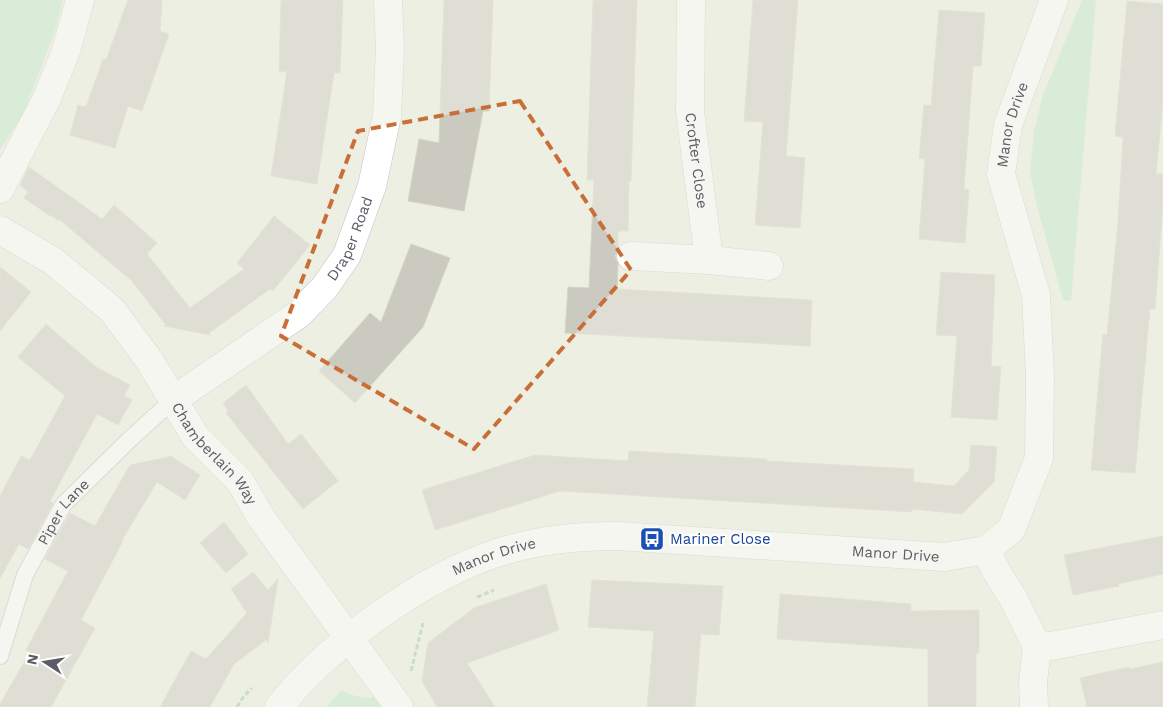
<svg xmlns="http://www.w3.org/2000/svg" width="1163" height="707" viewBox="0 0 1163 707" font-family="'Work Sans',sans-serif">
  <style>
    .green { fill: #bee9cb }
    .building { fill: #cacac0; stroke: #d4d5c1 }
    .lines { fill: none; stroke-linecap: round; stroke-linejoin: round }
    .service-casing { stroke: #c0c0c8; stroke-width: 18 }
    .minor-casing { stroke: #c0c0c8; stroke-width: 29 }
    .tertiary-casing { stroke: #c0c0c8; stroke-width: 29 }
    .path { stroke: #96cab6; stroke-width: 3; stroke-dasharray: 5 2.5; stroke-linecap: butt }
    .service { stroke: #fff; stroke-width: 16 }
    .minor { stroke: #fff; stroke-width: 28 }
    .tertiary { stroke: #fff; stroke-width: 28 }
    .marked { fill: none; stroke: #c86e36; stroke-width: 4; stroke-dasharray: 10 6; stroke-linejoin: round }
    .labels { text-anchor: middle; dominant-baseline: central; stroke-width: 4; stroke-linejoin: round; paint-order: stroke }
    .street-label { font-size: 15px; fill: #5b5d65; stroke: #fff }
    .transit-label { font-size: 15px; fill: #164399; stroke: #fff; text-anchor: start }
  </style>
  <rect width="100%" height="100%" fill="#eeefe3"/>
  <!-- green -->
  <g class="green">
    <polygon points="0,0 63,0 56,28 24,113 0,150"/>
    <polygon points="1082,0 1096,0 1071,301 1063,300 1038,210 1030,173 1034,131 1043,95"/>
    <path d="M342 690C357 698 367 700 383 695L391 707H326Z"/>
  </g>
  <!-- building -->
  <g class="building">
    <polygon points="128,0 162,0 160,31 169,34 142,111 128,106 115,148 70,135 78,105 86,107 103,59 106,60"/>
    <polygon points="281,0 343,0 340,73 334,73 317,184 271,176 287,72 279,71"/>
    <polygon points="444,0 493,0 489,111 483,111 464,211 408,201 419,139 439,143"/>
    <polygon points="593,0 637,0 631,181 629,181 628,231 618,231 618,247 615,256 618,264 617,289 812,300 810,346 565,333 568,287 589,288 594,180 587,180"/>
    <polygon points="753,0 798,0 786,156 805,158 800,228 755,225 763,122 744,121"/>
    <polygon points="1127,1 1163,4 1163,101 1156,174 1163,174 1163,204 1155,309 1150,309 1135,473 1091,470 1103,334 1107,335 1118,222 1123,137 1115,136"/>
    <polygon points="939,10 985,13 981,66 973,66 964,189 969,190 965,243 919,239 925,159 919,158 924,105 931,106"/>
    <polygon points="29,167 102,219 114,205 157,243 147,254 190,308 244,269 237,263 274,216 310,245 273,291 270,289 209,333 210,335 164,326 166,325 132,281 60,220 59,221 50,215 50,216 24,198 28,192 20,185"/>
    <polygon points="411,244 450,258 423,327 355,403 319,371 370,313 381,322"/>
    <polygon points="0,267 31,292 0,331"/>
    <polygon points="941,272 995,275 991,366 1001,367 997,420 951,417 957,336 936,335"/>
    <polygon points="46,324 96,367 130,385 124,396 132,400 118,425 97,414 50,501 53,503 28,549 19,544 0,578 0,496 21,456 30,460 65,396 18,357"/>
    <polygon points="246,385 288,444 301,434 338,481 303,509 226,413 228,411 223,403"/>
    <polygon points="971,445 997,447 994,482 962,514 912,509 912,512 560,491 435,530 422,490 535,455 628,461 629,451 767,459 767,461 914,469 913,482 954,486 969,470"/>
    <polygon points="173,456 172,457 200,475 185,500 157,482 122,540 123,541 81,620 95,628 51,707 0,707 0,704 30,652 26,650 68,571 45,559 70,513 95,526 130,465"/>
    <polygon points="224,522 248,554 226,573 200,543"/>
    <polygon points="1163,536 1163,574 1118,584 1119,586 1073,595 1064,555"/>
    <polygon points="253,572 268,590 278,579 268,643 266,640 234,664 210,707 160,707 191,651 206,659 247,613 231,589"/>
    <polygon points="592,580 723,586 719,635 701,634 695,707 647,707 654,631 588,627"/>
    <polygon points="546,584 559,630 467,663 495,707 437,707 422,681 428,643 474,608"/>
    <polygon points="780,594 911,604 911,611 979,610 979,653 976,653 976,707 928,707 928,649 777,639"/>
    <polygon points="1163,662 1163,707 1087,707 1080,678 1129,667 1130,669"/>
  </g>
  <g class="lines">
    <defs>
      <g id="service">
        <path id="s1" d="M0 656 25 575 63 505 129 440 173 400"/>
      </g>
      <g id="minor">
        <path id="s2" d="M691 0 690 111 709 260 769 266"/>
        <polyline points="0,189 47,98 66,51 80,0"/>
        <path id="s3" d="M0 230 53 261 112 310 149 360 195 436 240 481 260 516 399 707"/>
        <polyline points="631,256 709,260"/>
        <path id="s4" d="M173 400 299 314 325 287 347 255 372 186 387 116 390 49 388 0"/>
        <polyline points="986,550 995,569 1013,598 1037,647 1033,682 1034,707"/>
        <polyline points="1037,647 1051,646 1163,625"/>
      </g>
      <g id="tertiary">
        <path id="s5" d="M279 707C328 645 423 577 497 553 536 540 576 536 617 536L944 557 986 550 1011 530 1039 458 1040 376 1036 295 1001 174 1008 125 1054 0"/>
      </g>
    </defs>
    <!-- service casing -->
    <use href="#service" class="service-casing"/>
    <!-- minor casing -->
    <use href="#minor" class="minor-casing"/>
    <!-- tertiary casing -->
    <use href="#tertiary" class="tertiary-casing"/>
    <!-- path -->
    <g class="path">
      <polyline points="477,597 494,590"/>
      <polyline points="411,671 423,623"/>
      <polyline points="237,707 244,696 252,688"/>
    </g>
    <!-- service -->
    <use href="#service" class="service"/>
    <!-- minor -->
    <use href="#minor" class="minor"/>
    <!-- tertiary -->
    <use href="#tertiary" class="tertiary"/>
  </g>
  <!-- marked area -->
  <path d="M0 0H1163V707H0ZM520 101 631 270 474 449 281 336 358 131Z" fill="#eeefe3" fill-opacity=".55" fill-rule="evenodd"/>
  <path class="marked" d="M520 101 631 270 474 449 281 336 358 131Z"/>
  <!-- icons -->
  <defs>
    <symbol id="bus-square" viewBox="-11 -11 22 22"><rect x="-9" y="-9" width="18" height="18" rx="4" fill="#1a4fb4" stroke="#fff"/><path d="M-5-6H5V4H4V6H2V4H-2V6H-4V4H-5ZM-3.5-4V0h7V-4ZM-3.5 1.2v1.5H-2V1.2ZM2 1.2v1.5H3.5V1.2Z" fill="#fff"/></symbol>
  </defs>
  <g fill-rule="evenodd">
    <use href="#bus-square" x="638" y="525" width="28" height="28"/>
  </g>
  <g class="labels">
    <!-- street labels -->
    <g class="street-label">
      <text stroke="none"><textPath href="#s5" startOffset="1211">Manor Drive</textPath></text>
      <text stroke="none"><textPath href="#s2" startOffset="161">Crofter Close</textPath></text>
      <text stroke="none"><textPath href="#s4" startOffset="245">Draper Road</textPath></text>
      <text stroke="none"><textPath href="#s3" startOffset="315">Chamberlain Way</textPath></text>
      <text stroke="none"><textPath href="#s1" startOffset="159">Piper Lane</textPath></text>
      <text stroke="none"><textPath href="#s5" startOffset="671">Manor Drive</textPath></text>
      <text stroke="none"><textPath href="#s5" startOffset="266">Manor Drive</textPath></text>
    </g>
    <!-- transit labels -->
    <g class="transit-label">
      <text x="670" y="539">Mariner Close</text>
    </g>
  </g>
  <!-- north arrow -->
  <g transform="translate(45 662) rotate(282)" stroke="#ffffff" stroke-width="4" paint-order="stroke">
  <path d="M0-4L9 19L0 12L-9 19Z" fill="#5b5d65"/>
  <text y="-8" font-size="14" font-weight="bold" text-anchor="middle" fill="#5b5d65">N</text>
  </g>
</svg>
